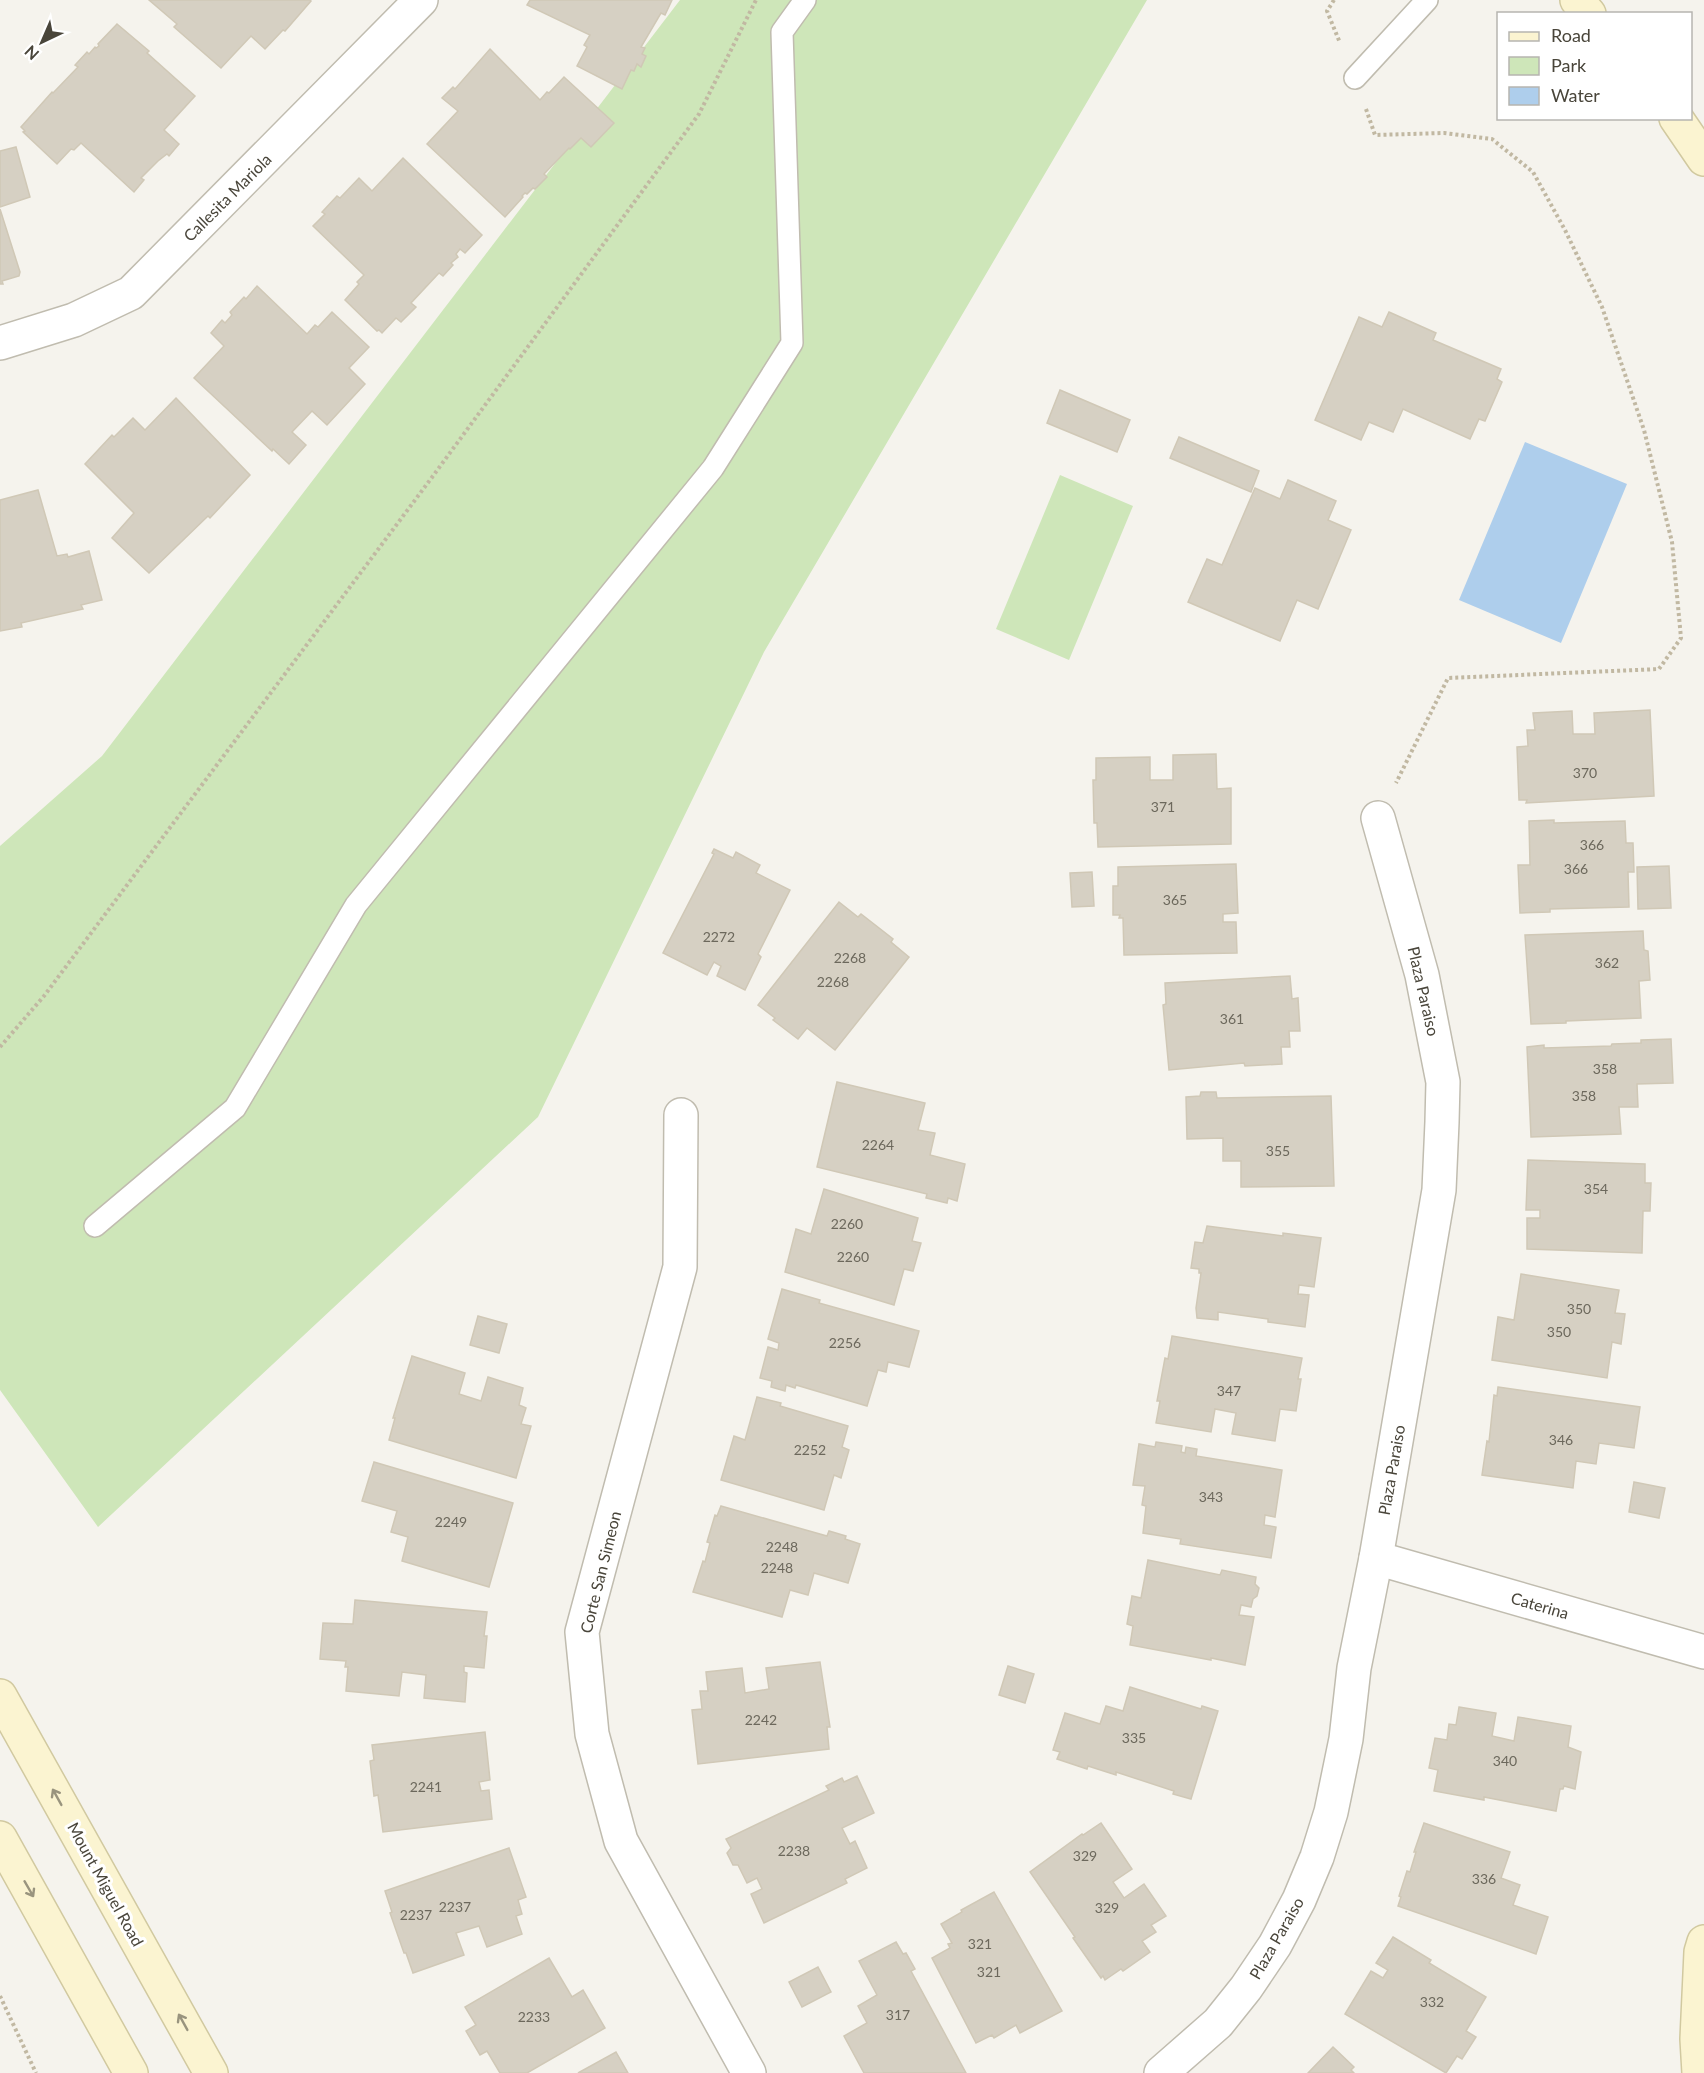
<svg xmlns="http://www.w3.org/2000/svg" width="1704" height="2073" viewBox="0 0 1704 2073" font-family="Lato,sans-serif">
  <style>
    .green { fill: #cee6b9 }
    .water { fill: #aeceec }
    .building { fill: #d6d0c3; stroke: #d0c8b6; stroke-width: 1.5 }
    .lines { fill: none; stroke-linecap: round; stroke-linejoin: round }
    .lane-casing { stroke: #c0bcaf; stroke-width: 24 }
    .street-casing { stroke: #c0bcaf; stroke-width: 36 }
    .secondary-casing { stroke: #d1c9a0; stroke-width: 36 }
    .path { stroke: #c1b8a2; stroke-width: 4; stroke-dasharray: 3 3; stroke-linecap: butt }
    .lane { stroke: #fff; stroke-width: 21 }
    .street { stroke: #fff; stroke-width: 33 }
    .secondary { stroke: #fbf4d1; stroke-width: 33 }
    .oneway { stroke: #99947e }
    .labels { text-anchor: middle; dominant-baseline: central; stroke-width: 6; stroke-linejoin: round; paint-order: stroke }
    .number-label { font-size: 14px; fill: #6c685c }
    .street-label { font-size: 16px; fill: #49453a; stroke: #fff }
  </style>
  <rect width="100%" height="100%" fill="#f5f3ed"/>
  <!-- green -->
  <g class="green">
    <polygon points="680,0 1147,0 764,652 538,1117 98,1527 0,1390 0,846 102,756"/>
    <polygon points="1060,475 1133,506 1069,660 996,629"/>
  </g>
  <!-- water -->
  <polygon class="water" points="1525,442 1627,484 1561,643 1459,600"/>
  <!-- building -->
  <g class="building">
    <polygon points="149,0 310,0 311,1 285,31 283,30 265,49 251,36 221,68 174,27 177,24"/>
    <polygon points="530,0 672,0 665,15 661,13 641,47 645,48 642,54 646,56 641,67 637,64 634,71 631,70 622,89 577,66 587,47 584,45 590,35 527,5"/>
    <polygon points="117,24 149,51 147,53 195,96 164,130 179,144 169,156 167,154 158,161 141,178 144,180 134,192 81,143 74,150 71,149 57,164 23,132 25,131 21,127 52,92 53,93 78,67 75,65 87,52 89,54 95,47 96,48 99,46 98,44"/>
    <polygon points="490,49 540,100 547,92 549,93 564,77 614,123 591,147 581,138 570,149 569,148 544,174 547,177 535,189 533,188 527,194 525,193 522,196 523,197 505,217 427,144 458,111 442,98 453,87 455,89"/>
    <polygon points="16,147 30,197 0,207 0,151"/>
    <polygon points="403,158 482,235 465,253 460,249 456,254 458,257 451,263 453,265 443,276 439,273 411,303 416,307 401,322 396,318 382,333 379,330 377,331 345,300 359,284 357,282 364,275 313,226 325,214 322,212 337,196 340,198 359,178 372,191"/>
    <polygon points="0,209 20,272 19,276 2,281 3,284 0,284"/>
    <polygon points="257,286 307,334 315,325 318,327 332,312 369,347 349,368 365,384 327,425 312,411 292,432 306,445 289,464 273,449 272,451 194,378 224,346 211,333 222,320 225,323 232,315 230,312 244,297 246,299"/>
    <polygon points="1389,312 1436,333 1433,340 1501,369 1497,379 1502,382 1485,421 1479,419 1470,439 1403,409 1393,432 1369,422 1361,440 1315,420 1359,317 1382,327"/>
    <polygon points="1060,390 1130,420 1117,452 1047,423"/>
    <polygon points="176,398 250,475 210,518 208,516 149,573 112,538 134,513 85,464 112,435 114,437 133,418 145,430"/>
    <polygon points="1179,437 1259,471 1251,492 1170,458"/>
    <polygon points="1288,480 1336,501 1328,520 1351,530 1318,609 1297,600 1280,641 1188,602 1207,559 1222,565 1255,488 1280,499"/>
    <polygon points="38,490 57,556 67,554 68,557 89,551 102,600 81,605 83,609 21,623 22,627 0,631 0,500"/>
    <polygon points="1650,710 1654,796 1526,803 1527,800 1519,800 1517,747 1528,746 1527,730 1535,730 1533,713 1572,711 1573,734 1595,734 1594,713"/>
    <polygon points="1216,754 1217,789 1231,788 1231,844 1098,847 1097,823 1094,823 1093,780 1096,780 1096,758 1150,757 1150,780 1173,780 1173,755"/>
    <polygon points="1554,820 1554,823 1625,821 1626,843 1633,843 1634,872 1628,872 1629,907 1550,909 1550,912 1520,913 1518,865 1530,865 1529,821"/>
    <polygon points="714,849 733,858 736,852 760,865 756,873 790,890 758,954 761,957 745,990 717,976 721,966 714,962 707,975 663,953 714,854 712,853"/>
    <polygon points="1236,864 1238,913 1223,914 1223,922 1236,922 1237,953 1124,955 1123,918 1119,918 1120,915 1113,915 1113,886 1118,886 1118,867"/>
    <polygon points="1669,866 1671,908 1638,909 1637,867"/>
    <polygon points="1092,872 1094,906 1072,907 1070,873"/>
    <polygon points="839,902 858,917 861,914 893,939 891,942 909,957 835,1050 807,1028 798,1039 773,1020 775,1018 758,1005"/>
    <polygon points="1643,931 1644,950 1648,951 1650,980 1639,981 1641,1018 1566,1021 1566,1023 1531,1024 1525,935"/>
    <polygon points="1290,976 1292,999 1298,998 1300,1031 1289,1031 1290,1047 1281,1047 1282,1064 1245,1066 1244,1063 1169,1070 1163,1005 1166,1004 1165,983"/>
    <polygon points="1671,1039 1673,1083 1637,1084 1638,1107 1619,1107 1621,1134 1531,1137 1527,1047 1544,1045 1544,1048 1611,1046 1612,1044 1641,1043 1641,1040"/>
    <polygon points="837,1082 925,1103 918,1130 935,1133 930,1155 965,1164 957,1201 948,1198 947,1203 926,1198 927,1194 817,1167"/>
    <polygon points="1201,1092 1216,1092 1217,1098 1331,1096 1334,1186 1241,1187 1241,1161 1223,1161 1223,1138 1187,1139 1186,1097 1200,1096"/>
    <polygon points="1528,1160 1645,1164 1645,1183 1651,1183 1650,1211 1643,1211 1642,1253 1527,1249 1527,1218 1540,1218 1540,1210 1526,1210"/>
    <polygon points="824,1189 918,1218 912,1241 921,1243 913,1271 904,1269 894,1305 785,1272 796,1229 811,1234"/>
    <polygon points="1207,1226 1283,1236 1283,1233 1321,1238 1314,1287 1299,1285 1298,1294 1309,1295 1305,1327 1268,1322 1268,1319 1218,1312 1218,1320 1197,1318 1196,1308 1201,1273 1199,1273 1199,1269 1191,1268 1195,1242 1203,1243"/>
    <polygon points="1521,1274 1619,1290 1615,1313 1625,1314 1621,1344 1612,1342 1607,1378 1492,1360 1498,1317 1514,1320"/>
    <polygon points="782,1289 820,1300 819,1303 919,1331 909,1367 888,1362 886,1372 878,1370 867,1406 796,1385 795,1388 786,1385 785,1391 771,1387 772,1381 760,1378 768,1347 778,1350 779,1343 768,1339"/>
    <polygon points="478,1316 507,1324 499,1353 470,1345"/>
    <polygon points="1172,1336 1302,1358 1298,1379 1301,1379 1296,1411 1280,1409 1275,1441 1232,1434 1236,1413 1215,1409 1211,1432 1156,1423 1160,1401 1157,1401 1165,1358 1168,1359"/>
    <polygon points="412,1356 465,1373 459,1394 481,1401 488,1377 523,1388 519,1405 526,1408 521,1424 531,1426 516,1478 389,1440 395,1418 393,1418"/>
    <polygon points="1498,1387 1640,1407 1634,1448 1599,1443 1596,1464 1576,1461 1573,1488 1482,1475 1487,1441 1489,1442 1494,1395 1497,1396"/>
    <polygon points="757,1397 781,1403 780,1406 848,1426 842,1447 849,1450 841,1478 834,1475 824,1510 721,1480 734,1436 745,1440"/>
    <polygon points="1156,1442 1182,1446 1181,1452 1185,1453 1186,1447 1197,1449 1196,1456 1282,1470 1275,1517 1265,1515 1264,1525 1276,1527 1271,1558 1180,1544 1181,1539 1143,1533 1146,1506 1142,1505 1145,1486 1133,1485 1139,1444 1155,1447"/>
    <polygon points="374,1462 513,1503 489,1587 402,1561 408,1537 391,1532 397,1511 362,1501"/>
    <polygon points="1634,1482 1665,1488 1659,1518 1629,1512"/>
    <polygon points="721,1506 827,1536 829,1531 846,1536 845,1539 860,1544 848,1583 814,1573 808,1595 790,1590 782,1617 693,1592 703,1561 705,1562 710,1543 707,1542 715,1515 717,1516"/>
    <polygon points="1148,1560 1220,1575 1222,1570 1256,1577 1255,1584 1259,1588 1257,1596 1253,1599 1251,1607 1241,1605 1239,1615 1254,1617 1245,1665 1211,1658 1211,1660 1130,1645 1133,1626 1127,1624 1132,1596 1141,1598"/>
    <polygon points="355,1600 487,1612 484,1636 487,1636 484,1668 464,1666 464,1672 467,1673 465,1702 424,1698 426,1675 402,1672 399,1696 346,1691 348,1667 345,1667 346,1661 320,1659 323,1623 353,1624"/>
    <polygon points="820,1662 830,1727 827,1727 829,1749 698,1764 692,1710 702,1709 700,1691 708,1691 706,1672 742,1668 745,1693 769,1689 766,1668"/>
    <polygon points="1008,1666 1034,1674 1025,1703 999,1695"/>
    <polygon points="1130,1687 1201,1709 1202,1706 1218,1711 1191,1799 1173,1794 1174,1791 1116,1772 1116,1775 1088,1766 1087,1769 1057,1759 1060,1752 1053,1750 1065,1713 1100,1724 1106,1706 1123,1711"/>
    <polygon points="1459,1707 1496,1713 1492,1736 1514,1741 1518,1717 1571,1726 1568,1747 1581,1752 1575,1789 1564,1786 1563,1789 1560,1789 1556,1811 1484,1797 1484,1800 1434,1791 1438,1770 1429,1768 1435,1738 1447,1740 1449,1724 1456,1725"/>
    <polygon points="485,1732 490,1780 479,1782 481,1791 489,1790 492,1819 383,1832 378,1795 374,1796 370,1761 374,1760 372,1745"/>
    <polygon points="857,1776 874,1813 842,1828 850,1844 855,1841 867,1868 845,1879 847,1883 764,1923 751,1894 762,1889 757,1878 747,1883 738,1865 733,1865 727,1853 731,1848 726,1839 829,1790 826,1786 842,1778 844,1782"/>
    <polygon points="1101,1823 1132,1869 1113,1882 1124,1898 1144,1884 1166,1916 1151,1925 1156,1932 1142,1941 1150,1952 1123,1971 1121,1969 1105,1980 1103,1976 1101,1978 1073,1938 1075,1937 1030,1872 1082,1834 1083,1835"/>
    <polygon points="1424,1823 1510,1852 1501,1878 1520,1885 1513,1905 1548,1917 1536,1954 1398,1906 1401,1897 1399,1896 1407,1871 1410,1872 1416,1852 1414,1852"/>
    <polygon points="509,1848 526,1897 518,1900 522,1914 516,1916 522,1934 487,1947 479,1926 456,1933 464,1955 413,1973 406,1953 404,1953 390,1913 392,1912 385,1891"/>
    <polygon points="994,1892 1062,2011 1020,2033 1016,2025 994,2038 992,2035 976,2043 932,1958 950,1948 948,1944 952,1943 941,1924 962,1912 961,1910"/>
    <polygon points="1393,1937 1431,1960 1429,1963 1486,1997 1466,2031 1476,2037 1462,2059 1457,2056 1446,2073 1345,2014 1371,1971 1383,1978 1388,1970 1376,1963"/>
    <polygon points="896,1942 903,1954 906,1953 915,1969 911,1971 966,2073 864,2073 844,2036 867,2023 858,2006 877,1995 859,1961"/>
    <polygon points="549,1958 572,1997 583,1990 605,2028 527,2073 500,2073 487,2051 480,2055 466,2031 476,2025 465,2007"/>
    <polygon points="818,1967 831,1992 802,2007 789,1982"/>
    <polygon points="1333,2047 1354,2067 1351,2070 1354,2073 1308,2073"/>
    <polygon points="616,2052 628,2073 578,2073"/>
  </g>
  <g class="lines">
    <defs>
      <g id="lane">
        <polyline points="1355,78 1427,0"/>
        <polyline points="95,1226 235,1108 356,905 713,468 792,343 782,32 805,0"/>
      </g>
      <g id="street">
        <polyline points="0,343 74,320 131,293 421,0"/>
        <polyline points="681,1115 680,1267 582,1632 592,1734 621,1841 749,2073"/>
        <polyline points="1376,1558 1704,1652"/>
        <polyline points="1161,2073 1218,2023 1246,1988 1275,1945 1299,1900 1317,1857 1331,1812 1346,1739 1354,1668 1376,1558 1439,1190 1442,1122 1443,1082 1422,975 1378,818"/>
      </g>
      <g id="secondary">
        <polyline points="1577,0 1589,14"/>
        <polyline points="1676,118 1704,159"/>
        <polyline points="0,1696 211,2073"/>
        <polyline points="0,1838 131,2073"/>
        <polyline points="1699,2073 1697,2039 1701,1952 1704,1942"/>
      </g>
    </defs>
    <!-- lane casing -->
    <use href="#lane" class="lane-casing"/>
    <!-- street casing -->
    <use href="#street" class="street-casing"/>
    <!-- secondary casing -->
    <use href="#secondary" class="secondary-casing"/>
    <!-- path -->
    <g class="path">
      <polyline points="1334,0 1327,11 1340,43"/>
      <polyline points="1366,109 1375,135 1444,133 1492,139 1533,172 1565,230 1602,307 1644,430 1672,542 1681,638 1659,669 1448,678 1396,783"/>
      <polyline points="0,1047 44,996 430,480 699,114 756,0"/>
      <polyline points="0,1996 36,2073"/>
    </g>
    <!-- lane -->
    <use href="#lane" class="lane"/>
    <!-- street -->
    <use href="#street" class="street"/>
    <!-- secondary -->
    <use href="#secondary" class="secondary"/>
  </g>
  <!-- one-way arrows -->
  <defs><path id="oneway-shaft" d="M-6 0H5M1.5-3L5.5 0L1.5 3" fill="none" stroke-width="1.6" stroke-linecap="round" stroke-linejoin="round" transform="scale(1.5)"/></defs>
  <g class="oneway">
    <use href="#oneway-shaft" transform="translate(57 1797) rotate(-119)"/>
    <use href="#oneway-shaft" transform="translate(29 1889) rotate(60)"/>
    <use href="#oneway-shaft" transform="translate(183 2022) rotate(-119)"/>
  </g>
  <g class="labels">
    <!-- number labels -->
    <g class="number-label">
      <text x="1585" y="772">370</text>
      <text x="1163" y="806">371</text>
      <text x="1592" y="844">366</text>
      <text x="1576" y="868">366</text>
      <text x="1175" y="899">365</text>
      <text x="719" y="936">2272</text>
      <text x="850" y="957">2268</text>
      <text x="1607" y="962">362</text>
      <text x="833" y="981">2268</text>
      <text x="1232" y="1018">361</text>
      <text x="1605" y="1068">358</text>
      <text x="1584" y="1095">358</text>
      <text x="878" y="1144">2264</text>
      <text x="1278" y="1150">355</text>
      <text x="1596" y="1188">354</text>
      <text x="847" y="1223">2260</text>
      <text x="853" y="1256">2260</text>
      <text x="1579" y="1308">350</text>
      <text x="1559" y="1331">350</text>
      <text x="845" y="1342">2256</text>
      <text x="1229" y="1390">347</text>
      <text x="1561" y="1439">346</text>
      <text x="810" y="1449">2252</text>
      <text x="1211" y="1496">343</text>
      <text x="451" y="1521">2249</text>
      <text x="782" y="1546">2248</text>
      <text x="777" y="1567">2248</text>
      <text x="761" y="1719">2242</text>
      <text x="1134" y="1737">335</text>
      <text x="1505" y="1760">340</text>
      <text x="426" y="1786">2241</text>
      <text x="794" y="1850">2238</text>
      <text x="1085" y="1855">329</text>
      <text x="1484" y="1878">336</text>
      <text x="455" y="1906">2237</text>
      <text x="1107" y="1907">329</text>
      <text x="416" y="1914">2237</text>
      <text x="980" y="1943">321</text>
      <text x="989" y="1971">321</text>
      <text x="1432" y="2001">332</text>
      <text x="898" y="2014">317</text>
      <text x="534" y="2016">2233</text>
    </g>
    <!-- street labels -->
    <g class="street-label">
      <text transform="translate(227 197) rotate(-45)">Callesita Mariola</text>
      <text transform="translate(1424 991) rotate(77)">Plaza Paraiso</text>
      <text transform="translate(1391 1470) rotate(-80)">Plaza Paraiso</text>
      <text transform="translate(600 1572) rotate(-76)">Corte San Simeon</text>
      <text transform="translate(1540 1605) rotate(16)">Caterina</text>
      <text transform="translate(106 1884) rotate(61)">Mount Miguel Road</text>
      <text transform="translate(1276 1938) rotate(-60)">Plaza Paraiso</text>
    </g>
  </g>
  <!-- legend -->
  <rect x="1497" y="12" width="195" height="108" fill="#ffffff" stroke="#b6b5b0" stroke-width="1.5"/>
  <rect x="1509" y="32" width="30" height="9" fill="#fbf4d1" stroke="#b6b5b0" stroke-width="1.5"/>
  <text x="1551" y="42" font-size="18" fill="#49453a">Road</text>
  <rect x="1509" y="57" width="30" height="18" fill="#cee6b9" stroke="#b6b5b0" stroke-width="1.5"/>
  <text x="1551" y="72" font-size="18" fill="#49453a">Park</text>
  <rect x="1509" y="87" width="30" height="18" fill="#aeceec" stroke="#b6b5b0" stroke-width="1.5"/>
  <text x="1551" y="102" font-size="18" fill="#49453a">Water</text>
  <!-- north arrow -->
  <g transform="translate(42 42) rotate(224)" stroke="#ffffff" stroke-width="4.5" paint-order="stroke">
  <path d="M0-4.5L10 22L0 15L-10 22Z" fill="#49453a"/>
  <text y="-9" font-size="16" font-weight="bold" text-anchor="middle" fill="#49453a">N</text>
  </g>
</svg>
